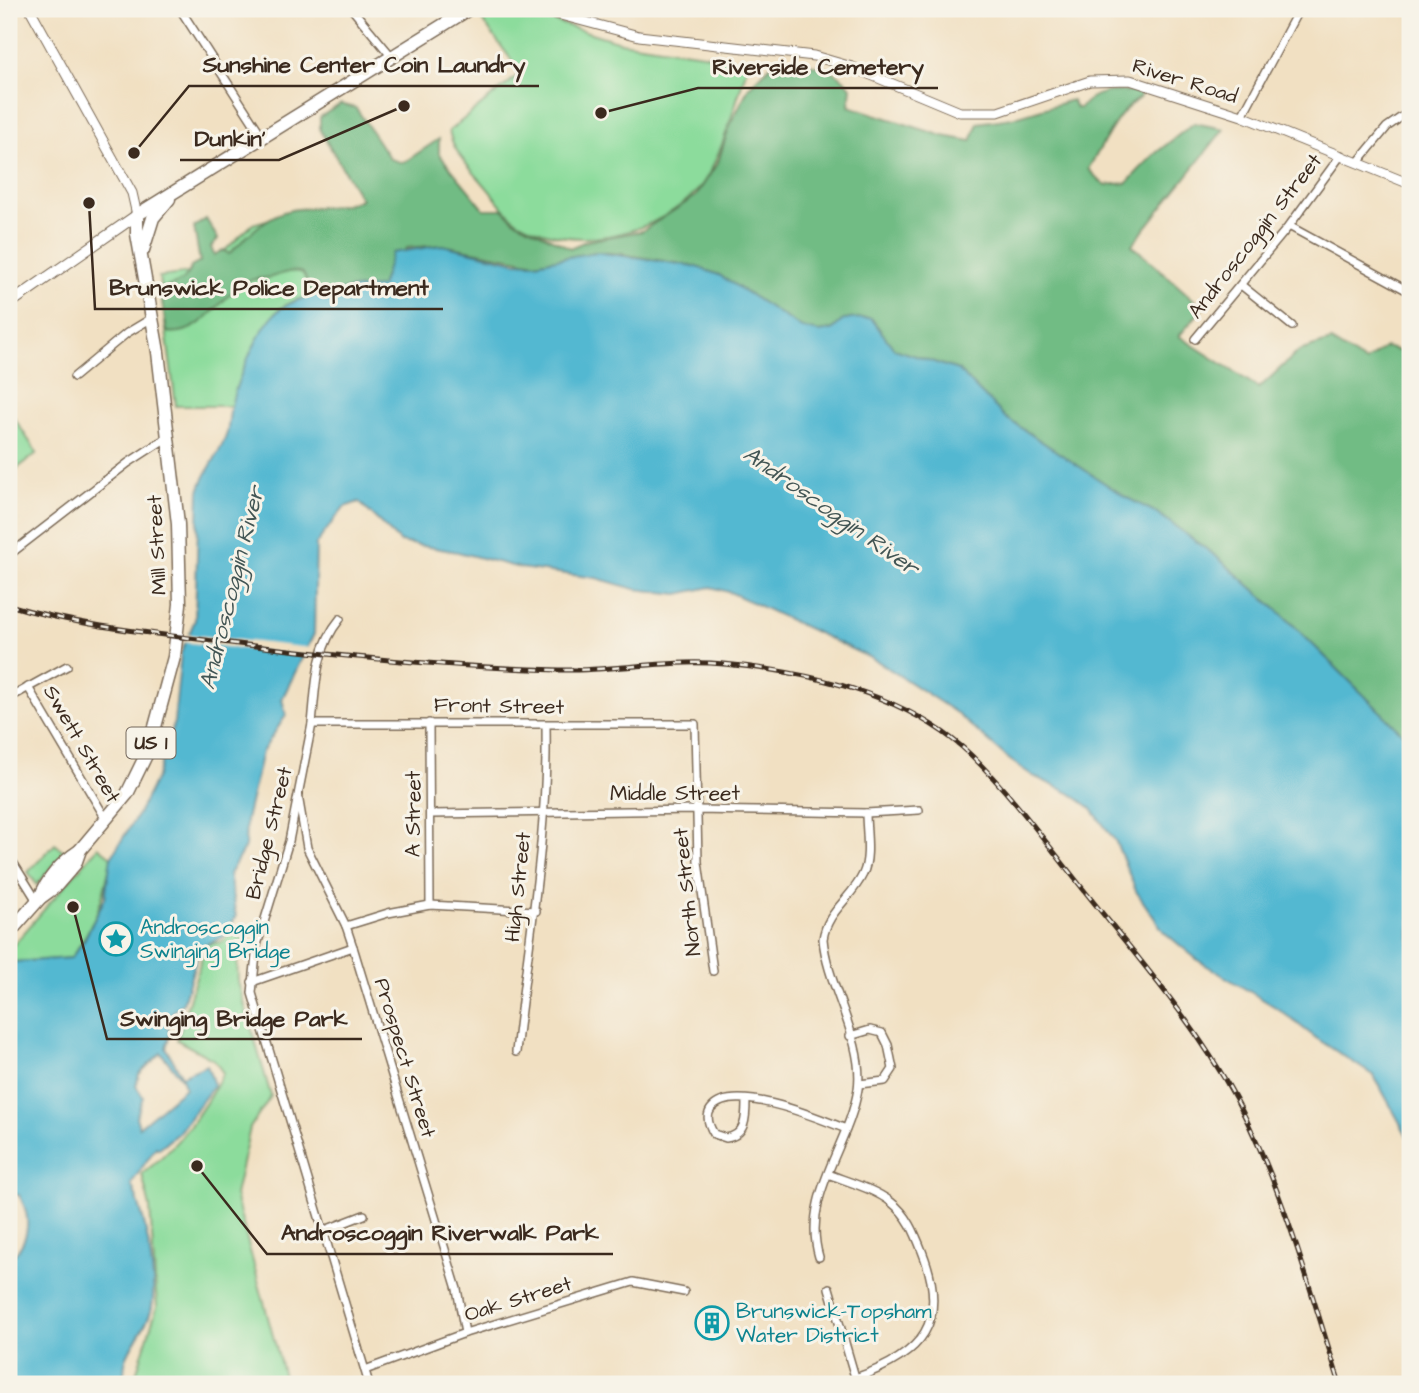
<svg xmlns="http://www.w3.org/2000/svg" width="1419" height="1393" viewBox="0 0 1419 1393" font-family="'Architects Daughter',sans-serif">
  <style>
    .green { fill: #8cdc9c; stroke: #64835d; stroke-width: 2 }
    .forest { fill: #71bc84; stroke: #567351; stroke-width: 2 }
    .water { fill: #53b8d1; stroke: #477178; stroke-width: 2; fill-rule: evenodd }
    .pier { fill: #f1e0c2 }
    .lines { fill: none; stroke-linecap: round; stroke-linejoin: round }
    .minor-casing { stroke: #7b6a57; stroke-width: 10 }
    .tertiary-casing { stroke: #7b6a57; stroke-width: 11 }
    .secondary-casing { stroke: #7b6a57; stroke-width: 12 }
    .trunk-casing { stroke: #7b6a57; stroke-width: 15 }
    .minor { stroke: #fff; stroke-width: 7 }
    .tertiary { stroke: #fff; stroke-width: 9 }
    .secondary { stroke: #fff; stroke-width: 10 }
    .trunk { stroke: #fff; stroke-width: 12 }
    .rail-casing { stroke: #3b2a1e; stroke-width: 5 }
    .rail { stroke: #f7f3e8; stroke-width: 2.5; stroke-dasharray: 8; stroke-linecap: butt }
    .labels { text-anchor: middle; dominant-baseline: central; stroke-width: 6; stroke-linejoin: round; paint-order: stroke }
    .shield { fill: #f7f3e8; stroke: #73665b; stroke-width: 2 }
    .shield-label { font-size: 19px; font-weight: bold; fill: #3b2a1e }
    .street-label { font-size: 21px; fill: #3b2a1e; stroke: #f7f3e8 }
    .culture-label { font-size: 21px; fill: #0d838f; stroke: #f7f3e8; text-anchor: start }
    .water-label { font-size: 23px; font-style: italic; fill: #425554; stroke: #f7f3e8 }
    .leader { fill: none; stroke: #3b2a1e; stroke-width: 2.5 }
    .callout-dot { fill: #3b2a1e; stroke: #f7f3e8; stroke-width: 2.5 }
    .callout-label { font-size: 23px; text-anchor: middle; font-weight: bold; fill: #3b2a1e; stroke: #f7f3e8; stroke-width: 6; stroke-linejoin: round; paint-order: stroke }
  </style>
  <rect width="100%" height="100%" fill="#f7f3e8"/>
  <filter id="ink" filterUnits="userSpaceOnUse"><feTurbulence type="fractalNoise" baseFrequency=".0143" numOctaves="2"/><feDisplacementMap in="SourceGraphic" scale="14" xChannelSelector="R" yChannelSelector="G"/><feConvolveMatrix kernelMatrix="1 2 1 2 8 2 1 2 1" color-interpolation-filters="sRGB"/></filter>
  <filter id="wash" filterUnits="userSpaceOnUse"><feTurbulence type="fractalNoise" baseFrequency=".00686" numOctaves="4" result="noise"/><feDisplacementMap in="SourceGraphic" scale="28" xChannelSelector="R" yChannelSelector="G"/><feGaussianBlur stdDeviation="1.57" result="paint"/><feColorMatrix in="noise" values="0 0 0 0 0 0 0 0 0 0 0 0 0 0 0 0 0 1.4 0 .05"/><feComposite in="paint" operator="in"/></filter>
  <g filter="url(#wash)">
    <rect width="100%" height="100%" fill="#f1e0c2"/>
    <!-- green -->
    <g class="green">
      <path d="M498 9H514L620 42 710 55 748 65C736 99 719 173 692 196 646 237 575 252 519 222 506 214 493 194 483 183 468 166 454 153 449 131L521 73 482 20Z"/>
      <path d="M290 213 381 288C357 288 298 293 280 309 258 328 240 379 231 406H176L159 277 203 271 253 224Z"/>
      <polygon points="9,410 37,453 9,475"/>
      <polygon points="55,844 65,852 37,885 28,872"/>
      <path d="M98 847 111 857C105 897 95 925 71 958L14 962 9 958V950Z"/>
      <path d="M233 931 248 943 237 959 238 982 271 1096 250 1128 235 1195 286 1384H133L157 1307 150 1208 142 1174C178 1146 202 1113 223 1073L214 1060 177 1040 206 944 222 942Z"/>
    </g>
    <!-- forest -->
    <path class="forest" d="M773 63C804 63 831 61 851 87L849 106 943 136 971 141 978 123 1012 118 1072 100 1076 108H1080C1096 88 1117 91 1141 92L1140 98C1117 110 1102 148 1088 169L1104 185 1127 183 1152 156 1194 123 1224 129 1132 245 1203 308 1179 336 1259 388 1299 351 1331 341 1365 362 1385 347 1410 354V741L1284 616 1217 557 1157 513 1127 498 1006 418 958 370 894 349 871 318 845 319 832 330 819 332 802 328 719 275 694 266 621 254 596 252 535 263 442 245 407 248 381 288H354L313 297 303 273C291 269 283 274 271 277 263 279 251 278 244 283 219 298 201 338 167 332L160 288C175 285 187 282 191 267L200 262 194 227 206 219 218 239 211 247 214 255 223 250 229 254C245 238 267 214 291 210 314 206 340 209 361 199L320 130V117L341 104 356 108 390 159 403 163 439 139V154L484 209H503L514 220 570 248 586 241 642 231 696 196 718 162 729 127 749 87Z"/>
    <!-- water -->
    <path class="water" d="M442 245 516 262 535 263 596 252 694 266 719 275 802 328 819 332 832 330 844 319 871 318 894 349 958 370 1006 418 1127 498 1157 513 1217 557 1284 616 1410 741V1141L1374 1076 1316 1038 1277 1008 1199 961 1164 932 1136 891 1116 842 1091 808 1070 793 1033 776 1010 760 955 712 877 661 732 593 711 587 678 594 635 589 596 578 520 568 458 552 400 542 359 502 344 507 316 544 314 634 282 699 286 715 262 752 246 820 245 847 229 874 236 917 223 937 200 947 183 1003 165 1019 170 1033 166 1048 182 1076 207 1065 214 1085 178 1133 158 1149 156 1147 131 1184C144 1211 159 1282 151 1311 146 1328 132 1342 126 1359 123 1368 126 1377 120 1384H9V1259C30 1243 32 1217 19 1195L9 1194V965L14 962 71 958 84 940 105 898 111 857 138 814 157 776 174 722 181 653 195 620 199 491C205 470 221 453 227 433 229 424 229 415 231 406 236 382 261 321 282 308 304 293 354 288 381 287L392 253ZM161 1053 183 1080 185 1088 139 1127 136 1117 143 1097 136 1086 139 1074Z"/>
    <!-- pier -->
    <polygon class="pier" points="185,634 311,648 307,656 182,642"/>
  </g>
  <g filter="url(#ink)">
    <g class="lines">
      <defs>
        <g id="minor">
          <polyline points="180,9 262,136"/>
          <polyline points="352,9 392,57"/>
          <polyline points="1242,116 1299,9"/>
          <polyline points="1359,161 1387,127 1410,111"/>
          <polyline points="1289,226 1410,292"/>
          <polyline points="1241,285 1292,326"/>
          <polyline points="1195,339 1289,226 1341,155"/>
          <polyline points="74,377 127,333 152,318"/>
          <polyline points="9,555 128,463 168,437"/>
          <polyline points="28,687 106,819"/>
          <polyline points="9,698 67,666"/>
          <polyline points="429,723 430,905"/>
          <path d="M312 724C316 687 315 649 340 619"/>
          <polyline points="299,801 307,848 346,926 353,947 457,1289 465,1333"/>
          <polyline points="431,814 695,810 866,813 919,810"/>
          <polyline points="9,856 37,901"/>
          <polyline points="346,926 388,913 430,905 536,911"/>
          <polyline points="252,982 353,947"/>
          <polyline points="850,1036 870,1030 882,1033 888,1045 893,1069 885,1081 859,1084"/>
          <path d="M516 1052C528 943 548 835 546 725"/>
          <path d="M746 1101C746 1118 746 1135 726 1138L714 1134C709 1126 705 1117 711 1109 732 1081 821 1119 846 1129"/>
          <path d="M828 1174C849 1182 874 1189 891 1202 908 1215 915 1233 922 1251 950 1322 923 1355 855 1378"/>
          <polyline points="325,1230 364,1215"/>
          <path d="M819 1257C801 1196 849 1146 858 1089 865 1041 827 986 823 939 827 911 852 898 863 874 871 857 866 831 866 813"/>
          <polyline points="829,1288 857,1384"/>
          <polyline points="365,1370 465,1333 633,1282 684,1292"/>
          <polyline points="369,1384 252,993 257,945 289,841 312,724 695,724 698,862 713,971"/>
        </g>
        <g id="tertiary">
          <polyline points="30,9 132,193 137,215"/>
          <polyline points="538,9 639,36 814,56 852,67 960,112 998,112 1090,81 1130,80 1242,116 1410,184"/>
        </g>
        <polyline id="secondary" points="9,304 137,215"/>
        <g id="trunk">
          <polyline points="143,250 153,218 169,199"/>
          <path d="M40 898C47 879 62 862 79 851"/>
          <polyline points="9,933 40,898 55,887 75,864 80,850 127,794 149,749 174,657 180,604 178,524 158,352 137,234 137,215 469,9"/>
        </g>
      </defs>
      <!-- minor casing -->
      <use href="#minor" class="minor-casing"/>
      <!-- tertiary casing -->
      <use href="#tertiary" class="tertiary-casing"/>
      <!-- secondary casing -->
      <use href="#secondary" class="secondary-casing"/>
      <!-- trunk casing -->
      <use href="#trunk" class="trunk-casing"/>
      <!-- minor -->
      <use href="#minor" class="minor"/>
      <!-- tertiary -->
      <use href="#tertiary" class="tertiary"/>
      <!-- secondary -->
      <use href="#secondary" class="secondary"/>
      <!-- trunk -->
      <use href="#trunk" class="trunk"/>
      <defs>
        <path id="rail" d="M9 605C78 626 150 633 222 642 334 656 446 667 559 670 615 671 669 659 724 664 811 672 907 694 972 756 1013 796 1047 844 1083 889 1137 957 1195 1023 1236 1099 1284 1190 1309 1288 1340 1384"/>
      </defs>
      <!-- rail casing -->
      <use href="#rail" class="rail-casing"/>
      <!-- rail -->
      <use href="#rail" class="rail"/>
    </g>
  </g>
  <!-- icons -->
  <defs>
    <symbol id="sight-ring" viewBox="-11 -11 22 22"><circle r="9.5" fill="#f7f3e8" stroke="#0f9aa8" stroke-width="1.5"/><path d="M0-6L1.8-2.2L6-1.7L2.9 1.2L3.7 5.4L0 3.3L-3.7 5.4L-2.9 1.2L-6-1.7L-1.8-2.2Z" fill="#0f9aa8"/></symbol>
    <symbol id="building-ring" viewBox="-11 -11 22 22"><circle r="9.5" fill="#f7f3e8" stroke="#0f9aa8" stroke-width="1.5"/><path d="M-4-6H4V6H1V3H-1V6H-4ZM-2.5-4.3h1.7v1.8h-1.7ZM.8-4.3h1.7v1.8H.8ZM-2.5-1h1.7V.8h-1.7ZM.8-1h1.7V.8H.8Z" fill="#0f9aa8"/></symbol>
  </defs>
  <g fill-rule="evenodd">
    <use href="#sight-ring" x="97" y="920" width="38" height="38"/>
    <use href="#building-ring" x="693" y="1304" width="38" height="38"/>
  </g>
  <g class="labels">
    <!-- shield labels -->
    <rect class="shield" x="126.5" y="727.5" width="49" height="31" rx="5"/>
    <g class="shield-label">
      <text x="151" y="743">US 1</text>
    </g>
    <!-- street labels -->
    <g class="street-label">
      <text transform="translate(1185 81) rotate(17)">River Road</text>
      <text transform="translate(1255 236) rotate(-52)">Androscoggin Street</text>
      <text transform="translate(157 545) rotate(-93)">Mill Street</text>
      <text transform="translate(499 706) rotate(1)">Front Street</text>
      <text transform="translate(82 744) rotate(60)">Swett Street</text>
      <text x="675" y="793">Middle Street</text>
      <text transform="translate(413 814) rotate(-90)">A Street</text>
      <text transform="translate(269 833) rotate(-76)">Bridge Street</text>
      <text transform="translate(518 887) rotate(-84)">High Street</text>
      <text transform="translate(687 892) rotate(-96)">North Street</text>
      <text transform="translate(405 1058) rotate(73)">Prospect Street</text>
      <text transform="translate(518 1299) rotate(-17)">Oak Street</text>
    </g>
    <!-- culture labels -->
    <g class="culture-label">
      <text x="140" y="927">Androscoggin<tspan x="140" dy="24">Swinging Bridge</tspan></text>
      <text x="736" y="1311">Brunswick-Topsham<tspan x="736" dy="24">Water District</tspan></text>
    </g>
    <!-- water labels -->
    <g class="water-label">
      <text transform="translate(831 511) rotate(35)">Androscoggin River</text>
      <text transform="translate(232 588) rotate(-76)">Androscoggin River</text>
    </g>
  </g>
  <!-- callouts -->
  <path class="leader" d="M134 153L189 86H539M601 113L698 88H938M404 106L279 160H180M89 203L95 309H443M73 907L107 1039H362M197 1166L267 1254H613"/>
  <g class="callout-dot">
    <circle cx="134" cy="153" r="7"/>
    <circle cx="601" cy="113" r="7"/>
    <circle cx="404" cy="106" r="7"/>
    <circle cx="89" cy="203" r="7"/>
    <circle cx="73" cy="907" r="7"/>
    <circle cx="197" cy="1166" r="7"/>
  </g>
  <g class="callout-label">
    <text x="364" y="72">Sunshine Center Coin Laundry</text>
    <text x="818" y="74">Riverside Cemetery</text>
    <text x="230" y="146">Dunkin'</text>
    <text x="269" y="295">Brunswick Police Department</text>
    <text x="234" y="1026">Swinging Bridge Park</text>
    <text x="440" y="1240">Androscoggin Riverwalk Park</text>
  </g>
  <!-- margin -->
  <rect width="1419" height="1393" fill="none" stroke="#f7f3e8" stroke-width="35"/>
</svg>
